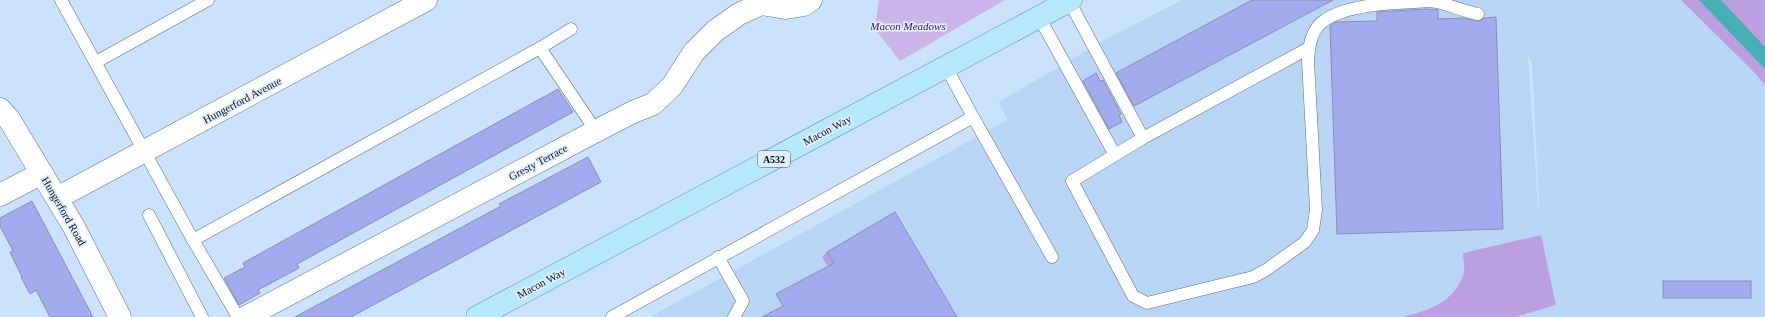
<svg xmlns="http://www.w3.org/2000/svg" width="1765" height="317" viewBox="0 0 1765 317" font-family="'Times New Roman',serif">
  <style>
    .built { fill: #b9d5f5; fill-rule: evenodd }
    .green { fill: #cbb4e9 }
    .forest { fill: #bb9fe0 }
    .water { fill: #47afb6 }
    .building { fill: #a2abed; stroke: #8b8fad }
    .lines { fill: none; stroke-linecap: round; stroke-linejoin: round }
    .lane-casing { stroke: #5a6e85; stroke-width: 13 }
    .street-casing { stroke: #5a6e85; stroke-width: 23 }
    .secondary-casing { stroke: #5a6e85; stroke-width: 23 }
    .primary-casing { stroke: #5a94ae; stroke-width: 23 }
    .lane { stroke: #fff; stroke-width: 12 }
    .street { stroke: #fff; stroke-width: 22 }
    .secondary { stroke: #fff; stroke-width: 22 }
    .primary { stroke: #b6e9fe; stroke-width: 22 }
    .labels { text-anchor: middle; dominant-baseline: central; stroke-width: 3.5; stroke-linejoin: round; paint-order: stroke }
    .shield { fill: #e0eefe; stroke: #4a535e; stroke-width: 1 }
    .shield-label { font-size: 10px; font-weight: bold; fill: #091119 }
    .park-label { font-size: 11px; font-style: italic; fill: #3b135e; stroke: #e0eefe }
    .street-label { font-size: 11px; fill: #091119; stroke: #e0eefe }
  </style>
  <rect width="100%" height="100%" fill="#cbe2fc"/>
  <!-- built -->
  <path class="built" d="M1182 0H1691L1765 82V317H650L1007 120 999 102 1106 39ZM1528 56 1532 63 1539 205H1538Z"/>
  <!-- green -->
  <polygon class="green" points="879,0 1005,0 900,61 875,29"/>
  <!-- forest -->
  <g class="forest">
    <polygon points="1681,0 1765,0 1765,85 1753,71"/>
    <path d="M1541 235 1556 305 1515 317H1402C1428 311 1456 302 1464 272 1465 266 1463 259 1463 253Z"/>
    <polygon points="827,252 842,270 840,284 822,257"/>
  </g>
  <!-- water -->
  <polygon class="water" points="1699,0 1721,0 1765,47 1765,69"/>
  <!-- building -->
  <g class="building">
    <polygon points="1252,0 1333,0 1134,106 1116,73"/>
    <polygon points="1426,9 1438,10 1438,19 1464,18 1477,21 1481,21 1484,18 1496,17 1503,229 1337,234 1330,26 1336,22 1377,21 1377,12"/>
    <polygon points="1096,73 1100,81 1103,80 1121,114 1119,115 1122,122 1109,129 1083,81"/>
    <polygon points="558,89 573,112 297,264 299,268 258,290 260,293 239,305 224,278 245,267 243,263"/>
    <polygon points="588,157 601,182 351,317 295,317 501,206 499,204"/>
    <polygon points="32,201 93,317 50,317 36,290 30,294 21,277 22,277 10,252 13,251 0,226 0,218"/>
    <polygon points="895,212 957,317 762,317 783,306 776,294 834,263 827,252"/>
    <rect x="1663" y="281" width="88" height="17"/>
  </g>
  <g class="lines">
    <defs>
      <g id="lane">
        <polyline points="61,0 193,240 238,317"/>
        <polyline points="1069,1 1143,138"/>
        <polyline points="1039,17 1115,155 1143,138 1309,48"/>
        <polyline points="540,48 571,29"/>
        <polyline points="96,62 208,0"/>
        <polyline points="973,117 1052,257"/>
        <path d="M1115 155 1072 181 1133 296 1147 303 1253 277 1266 270 1305 242 1313 230 1316 210 1308 61C1309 46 1311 29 1325 20 1347 5 1389 3 1415 2 1422 2 1430 0 1436 2 1450 5 1463 11 1478 14"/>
        <polyline points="149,215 202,317"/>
        <polyline points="193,240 540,48 596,131"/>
        <polyline points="718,257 743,301 734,317"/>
        <polyline points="612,317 973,117 946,67"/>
      </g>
      <g id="street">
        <polyline points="0,195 42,173"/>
        <polyline points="57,198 426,0"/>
        <polyline points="246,317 596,131 633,112 653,104 672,86 694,52 715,31 739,14 761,4 786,8 804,5 811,0"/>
      </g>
      <polyline id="secondary" points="0,109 9,119 74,227 120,317"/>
      <polyline id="primary" points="477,317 1071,0"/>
    </defs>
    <!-- lane casing -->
    <use href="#lane" class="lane-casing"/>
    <!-- street casing -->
    <use href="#street" class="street-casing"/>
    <!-- secondary casing -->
    <use href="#secondary" class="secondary-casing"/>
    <!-- primary casing -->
    <use href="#primary" class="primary-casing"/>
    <!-- lane -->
    <use href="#lane" class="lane"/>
    <!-- street -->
    <use href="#street" class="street"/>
    <!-- secondary -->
    <use href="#secondary" class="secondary"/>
    <!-- primary -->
    <use href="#primary" class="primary"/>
  </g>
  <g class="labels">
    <!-- shield labels -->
    <rect class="shield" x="758" y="151" width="32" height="16" rx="3"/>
    <g class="shield-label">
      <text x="774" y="159">A532</text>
    </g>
    <!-- park labels -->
    <g class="park-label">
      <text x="908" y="26">Macon Meadows</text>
    </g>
    <!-- street labels -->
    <g class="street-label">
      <text transform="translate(242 100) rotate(-28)">Hungerford Avenue</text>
      <text transform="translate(827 130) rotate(-28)">Macon Way</text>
      <text transform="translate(538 162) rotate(-28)">Gresty Terrace</text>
      <text transform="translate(64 211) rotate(60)">Hungerford Road</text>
      <text transform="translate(541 283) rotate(-28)">Macon Way</text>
    </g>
  </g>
</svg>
